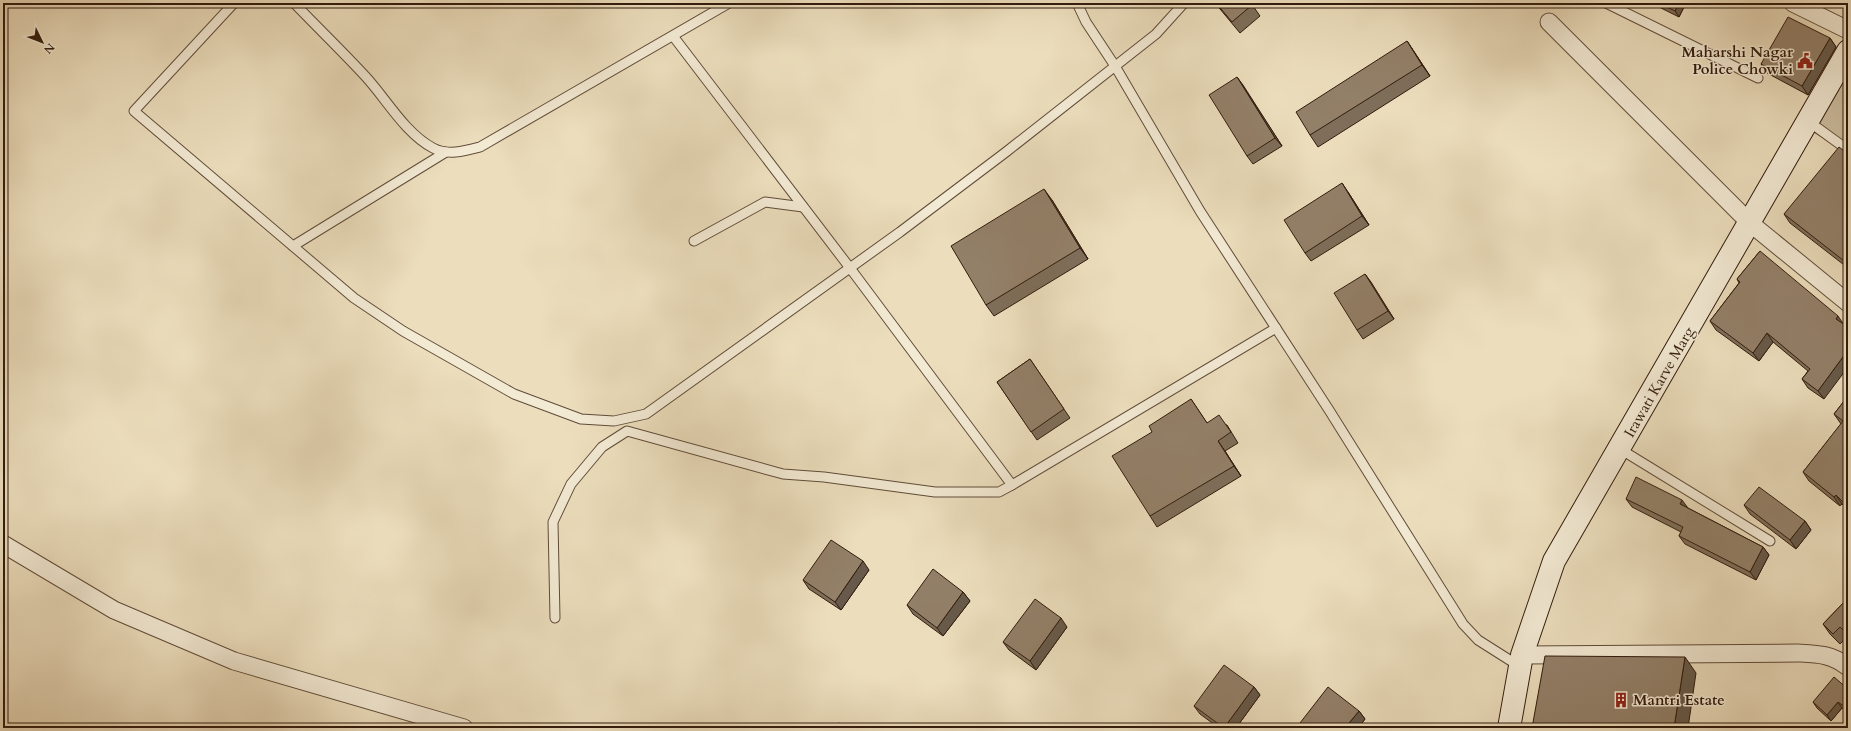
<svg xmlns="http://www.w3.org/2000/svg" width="1851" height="731" viewBox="0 0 1851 731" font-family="Cardo,serif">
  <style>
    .green { fill: #ccbd9f; stroke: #7f6c56 }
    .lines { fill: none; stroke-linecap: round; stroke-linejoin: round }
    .lane-casing { stroke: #604c39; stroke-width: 11 }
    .street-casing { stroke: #604c39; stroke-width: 19 }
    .secondary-casing { stroke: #321b0d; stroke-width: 24 }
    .lane { stroke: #f3ead4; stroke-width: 9 }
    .street { stroke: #f3ead4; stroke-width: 17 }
    .secondary { stroke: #f3ead4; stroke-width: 22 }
    .wall { fill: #7e6e5a; stroke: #321b0d }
    .shaded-wall { fill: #675a4a; stroke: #321b0d }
    .building { fill: #938069; stroke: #321b0d }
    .labels { text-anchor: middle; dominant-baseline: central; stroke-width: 3; stroke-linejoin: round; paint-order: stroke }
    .poi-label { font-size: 15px; font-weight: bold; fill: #321b0d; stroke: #f3ead4; text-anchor: end }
    .street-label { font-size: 15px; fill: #321b0d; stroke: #f3ead4 }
  </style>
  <rect width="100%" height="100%" fill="#ecdebd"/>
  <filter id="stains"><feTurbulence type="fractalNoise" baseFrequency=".005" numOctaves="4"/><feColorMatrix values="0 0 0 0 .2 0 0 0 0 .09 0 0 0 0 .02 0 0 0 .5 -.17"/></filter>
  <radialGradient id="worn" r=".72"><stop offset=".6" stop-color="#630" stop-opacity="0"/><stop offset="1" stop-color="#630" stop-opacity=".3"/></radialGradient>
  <!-- green -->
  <polygon class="green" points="1848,65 1848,154 1809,129"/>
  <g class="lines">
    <defs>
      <g id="lane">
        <polyline points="234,3 134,111 354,298 403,331 514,394 581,419 614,421 646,414 900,232 1006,152 1156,34 1184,3"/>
        <path d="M294 3C318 28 343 52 366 77 387 100 405 133 433 148 448 156 465 151 480 147L729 3"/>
        <polyline points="1077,3 1086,22 1115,66 1200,211 1329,410 1463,624 1478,640 1519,666"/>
        <polyline points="1606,3 1758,78"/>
        <polyline points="673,36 850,268 1012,485 1276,328"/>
        <polyline points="1808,121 1848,150"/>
        <polyline points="694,241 765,202 803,207"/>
        <polyline points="293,246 446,152"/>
        <polyline points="1620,449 1770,541"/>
        <polyline points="555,618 553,522 571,484 602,447 627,431 783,474 824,477 935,492 999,492 1012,485"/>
      </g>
      <g id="street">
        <polyline points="1793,3 1848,30"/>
        <polyline points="1549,22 1750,223 1848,303"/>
        <polyline points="3,544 114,610 234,661 464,728"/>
        <path d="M1522 655 1798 653C1819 654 1831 654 1848 667"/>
      </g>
      <polyline id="secondary" points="1509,728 1522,655 1554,561 1848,51"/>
    </defs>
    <!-- lane casing -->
    <use href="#lane" class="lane-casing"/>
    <!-- street casing -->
    <use href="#street" class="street-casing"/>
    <!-- secondary casing -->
    <use href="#secondary" class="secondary-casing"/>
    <!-- lane -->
    <use href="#lane" class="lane"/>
    <!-- street -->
    <use href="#street" class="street"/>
    <!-- secondary -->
    <use href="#secondary" class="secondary"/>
  </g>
  <!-- wall -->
  <g class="wall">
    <polygon points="1215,3 1251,3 1260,16 1240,33"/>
    <polygon points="1654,3 1686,3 1679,17 1655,5"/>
    <polygon points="1830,38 1836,47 1808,95 1767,73 1761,64"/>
    <polygon points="1407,41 1430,76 1318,147 1310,135"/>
    <polygon points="1237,77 1282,146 1253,164 1247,156"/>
    <polygon points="1848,154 1848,268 1790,223 1784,214"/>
    <polygon points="1348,192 1369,225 1311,261 1305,253"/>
    <polygon points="1052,200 1088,259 994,316 986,305"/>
    <polygon points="1760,251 1824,399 1808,388 1802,379 1808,371 1773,342 1759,361 1716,330 1710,321 1739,283 1737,279"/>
    <polygon points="1365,274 1394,319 1363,339 1357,330"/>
    <polygon points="1030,359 1070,418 1037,440 997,382"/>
    <polygon points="1848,396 1848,510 1842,504 1840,506 1809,481 1803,472 1841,424 1834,414"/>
    <polygon points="1191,399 1207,423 1227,425 1238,443 1225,451 1241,476 1157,527 1150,516"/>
    <polygon points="1626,499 1688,508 1763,547 1769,555 1756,580 1685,544 1679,536 1681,532 1632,507"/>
    <polygon points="1744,505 1805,521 1811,530 1796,549 1750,514"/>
    <polygon points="869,570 841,610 809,589 803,580"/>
    <polygon points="963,592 970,601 943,636 913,614 907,605"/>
    <polygon points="1848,598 1848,638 1847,637 1840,644 1830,634 1823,624"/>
    <polygon points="1067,627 1036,670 1009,650 1003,642"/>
    <polygon points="1254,687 1260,695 1236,728 1219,728 1200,714 1194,706"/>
    <polygon points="1848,689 1848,713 1842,708 1831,721 1817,708 1813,702"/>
    <polygon points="1359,711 1365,719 1358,728 1304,728 1300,723"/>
  </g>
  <!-- shaded-wall -->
  <g class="shaded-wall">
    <polygon points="1679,3 1686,3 1679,17 1675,11"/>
    <polygon points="1830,38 1836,47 1808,95 1802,86"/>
    <polygon points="1407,41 1415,53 1430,76 1422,65"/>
    <polygon points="1237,77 1243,85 1282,146 1275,138"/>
    <polygon points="1342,183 1348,192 1369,225 1362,216"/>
    <polygon points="1044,189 1052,200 1088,259 1080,248"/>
    <polygon points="1365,274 1371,282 1394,319 1388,311"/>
    <polygon points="1838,316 1844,325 1836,319"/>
    <polygon points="1767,333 1773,342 1759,361 1753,353"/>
    <polygon points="1848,350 1848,367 1824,399 1818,391"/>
    <polygon points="1218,441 1225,451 1241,476 1234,466"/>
    <polygon points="1836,495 1842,504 1840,506 1834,497"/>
    <polygon points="1682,500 1688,508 1680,504"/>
    <polygon points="1805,521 1811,530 1796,549 1790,540"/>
    <polygon points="1763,547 1769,555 1756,580 1750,572"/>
    <polygon points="863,561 869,570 841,610 835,602"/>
    <polygon points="963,592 970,601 943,636 937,628"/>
    <polygon points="1061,618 1067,627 1036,670 1030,661"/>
    <polygon points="1685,657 1696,673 1688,728 1674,728"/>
    <polygon points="1254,687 1260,695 1236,728 1224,728"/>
    <polygon points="1838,702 1842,708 1831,721 1827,715"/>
    <polygon points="1848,704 1848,712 1845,707"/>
    <polygon points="1359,711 1365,719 1358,728 1345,728"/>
  </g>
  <!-- building -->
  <g class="building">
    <polygon points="1216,3 1251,3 1252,5 1232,22"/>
    <polygon points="1659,3 1679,3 1675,11"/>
    <polygon points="1788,17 1830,38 1802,86 1761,64"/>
    <polygon points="1407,41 1422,65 1310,135 1296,112"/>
    <polygon points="1237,77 1275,138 1247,156 1209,95"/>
    <polygon points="1839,147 1848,154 1848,264 1784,214"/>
    <polygon points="1342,183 1362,216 1305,253 1284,220"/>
    <polygon points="1044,189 1080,248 986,305 951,246"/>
    <polygon points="1760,251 1838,316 1836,319 1848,327 1848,350 1818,391 1802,379 1810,369 1767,333 1753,353 1710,321 1740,282 1737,279"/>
    <polygon points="1365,274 1388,311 1357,330 1334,293"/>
    <polygon points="1030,359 1064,409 1031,432 997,382"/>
    <polygon points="1848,396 1848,507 1836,495 1834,497 1803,472 1843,421 1834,414"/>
    <polygon points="1191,399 1207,423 1219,415 1231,432 1218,441 1234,466 1150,516 1112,456 1152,432 1149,426"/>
    <polygon points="1636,477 1682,500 1680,504 1763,547 1750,572 1679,536 1683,527 1626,499"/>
    <polygon points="1759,487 1805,521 1790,540 1744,505"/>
    <polygon points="831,540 863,561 835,602 803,580"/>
    <polygon points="933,569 963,592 937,628 907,605"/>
    <polygon points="1848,598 1848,635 1840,627 1833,634 1823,624"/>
    <polygon points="1035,599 1061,618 1030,661 1003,642"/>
    <polygon points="1545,656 1685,657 1674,728 1532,728"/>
    <polygon points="1224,665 1254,687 1224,728 1194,706"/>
    <polygon points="1834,677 1848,689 1848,704 1845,707 1838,702 1827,715 1813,702"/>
    <polygon points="1328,687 1359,711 1345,728 1307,728 1300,723"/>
    <polygon points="838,723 856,728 836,728"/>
  </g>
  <!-- icons -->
  <defs>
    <symbol id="civic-bare" viewBox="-9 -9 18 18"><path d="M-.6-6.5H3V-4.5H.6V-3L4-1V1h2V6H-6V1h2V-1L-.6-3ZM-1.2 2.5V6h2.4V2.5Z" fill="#8f2418" stroke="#f3ead4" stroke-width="2.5" paint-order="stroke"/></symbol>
    <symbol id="building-bare" viewBox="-9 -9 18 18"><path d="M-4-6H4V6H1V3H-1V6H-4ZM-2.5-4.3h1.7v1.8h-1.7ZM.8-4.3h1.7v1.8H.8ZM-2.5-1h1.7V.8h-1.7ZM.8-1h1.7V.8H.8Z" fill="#8f2418" stroke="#f3ead4" stroke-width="2.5" paint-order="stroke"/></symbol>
  </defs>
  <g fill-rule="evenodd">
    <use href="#civic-bare" x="1794" y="50" width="22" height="22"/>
    <use href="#building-bare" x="1610" y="689" width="22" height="22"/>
  </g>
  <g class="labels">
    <!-- poi labels -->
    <g class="poi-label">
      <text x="1793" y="52">Maharshi Nagar<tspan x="1793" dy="17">Police Chowki</tspan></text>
      <text x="1633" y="700" text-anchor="start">Mantri Estate</text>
    </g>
    <!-- street labels -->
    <g class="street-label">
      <text transform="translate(1659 382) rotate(-60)">Irawati Karve Marg</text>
    </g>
  </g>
  <!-- margin -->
  <rect width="1851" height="731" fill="none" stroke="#ecdebd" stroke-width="16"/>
  <rect x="4" y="4" width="1843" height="723" fill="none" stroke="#321b0d" stroke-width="2"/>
  <rect x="8" y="8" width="1835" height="715" fill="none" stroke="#321b0d"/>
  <!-- north arrow -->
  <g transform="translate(42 42) rotate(133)" stroke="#f3ead4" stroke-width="3" paint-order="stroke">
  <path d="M0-3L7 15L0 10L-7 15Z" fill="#321b0d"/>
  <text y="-6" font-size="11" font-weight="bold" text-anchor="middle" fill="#321b0d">N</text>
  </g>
  <rect width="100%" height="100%" filter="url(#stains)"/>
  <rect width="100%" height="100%" fill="url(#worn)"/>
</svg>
